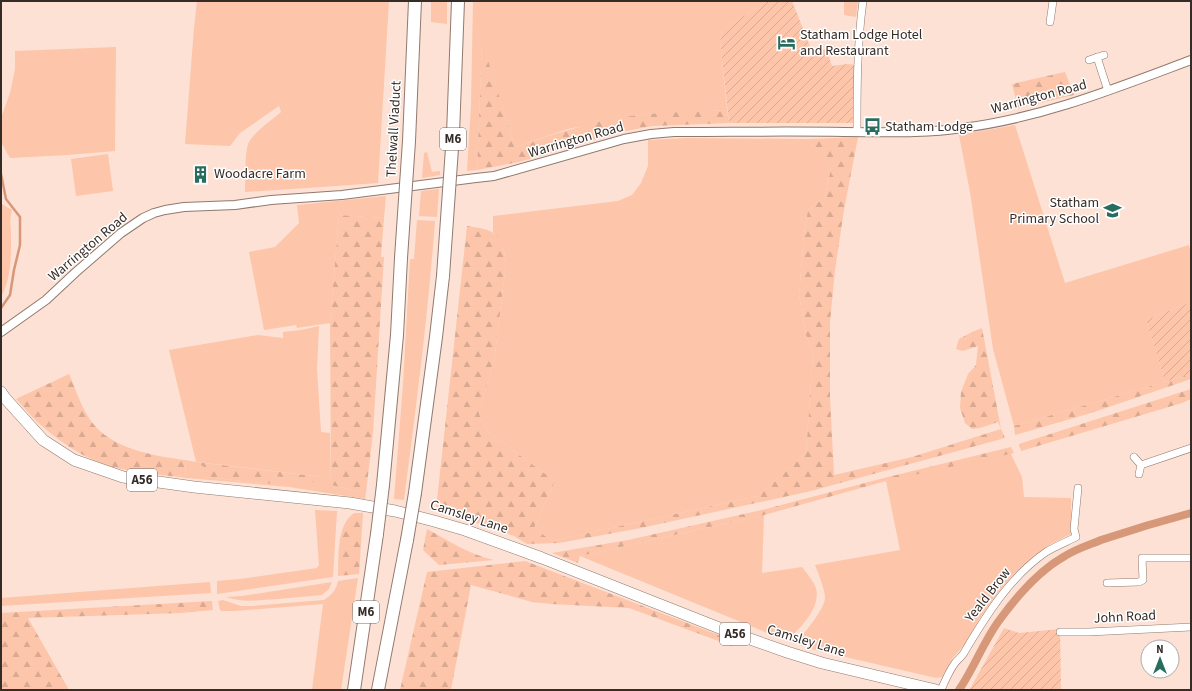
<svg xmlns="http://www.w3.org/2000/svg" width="1192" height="691" viewBox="0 0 1192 691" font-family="'Source Sans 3',sans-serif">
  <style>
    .grass { fill: #fdc5aa; fill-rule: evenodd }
    .forest { fill: url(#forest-firs) }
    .garden { fill: url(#garden-furrows) }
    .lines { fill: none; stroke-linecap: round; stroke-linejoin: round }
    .stream { stroke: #d79879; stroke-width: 2.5 }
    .canal { stroke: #d79879; stroke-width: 8 }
    .minor-casing { stroke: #91796d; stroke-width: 8 }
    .tertiary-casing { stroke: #91796d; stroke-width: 10 }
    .primary-casing { stroke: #91796d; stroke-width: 12 }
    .motorway-casing { stroke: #91796d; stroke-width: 14 }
    .minor { stroke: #fff; stroke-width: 7 }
    .tertiary { stroke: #fff; stroke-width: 8 }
    .primary { stroke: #fff; stroke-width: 11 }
    .motorway { stroke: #fff; stroke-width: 12 }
    .motorway-bridge-casing { stroke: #91796d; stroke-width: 14; stroke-linecap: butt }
    .motorway-bridge { stroke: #fff; stroke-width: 12 }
    .labels { text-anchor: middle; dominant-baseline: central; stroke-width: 3; stroke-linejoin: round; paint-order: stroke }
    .shield { fill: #fff; stroke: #726b68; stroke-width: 1 }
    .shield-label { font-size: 13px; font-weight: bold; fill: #362c27 }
    .poi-label { font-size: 14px; fill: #362c27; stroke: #fff; text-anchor: start }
    .street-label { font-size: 14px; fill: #362c27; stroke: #fff }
  </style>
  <defs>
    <pattern id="forest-firs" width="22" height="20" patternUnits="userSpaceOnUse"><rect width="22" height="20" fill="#fdc5aa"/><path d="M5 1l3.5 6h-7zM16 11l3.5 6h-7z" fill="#d9a992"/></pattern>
    <pattern id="garden-furrows" width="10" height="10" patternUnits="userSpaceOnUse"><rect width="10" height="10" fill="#fdc5aa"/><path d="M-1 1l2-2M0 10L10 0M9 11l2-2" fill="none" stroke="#d9a992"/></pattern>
  </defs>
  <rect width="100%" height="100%" fill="#fde1d4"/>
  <!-- grass -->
  <g class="grass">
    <path d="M197 1H389L378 183 322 187 245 192C246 180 244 151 249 142 255 131 271 121 281 112L279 106 240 133 230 146 185 144 194 28Z"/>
    <polygon points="431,1 447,1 447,24 431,22"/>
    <polygon points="473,1 767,1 722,30 720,42 727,110 639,115 568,129 515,147 482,42 477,170 467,171 471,105"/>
    <polygon points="844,1 858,1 856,17 844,15"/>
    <polygon points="116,47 115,151 68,155 10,158 1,142 1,118 10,93 15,69 15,51"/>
    <polygon points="1015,125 1065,283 1189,245 1191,254 1191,302 1146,320 1165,382 1014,426 993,349 970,192 959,135"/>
    <path d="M686 138 808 139 817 152 831 167 825 196 808 210 804 234 799 295 806 335 813 354 806 453 758 496 552 541 534 528 555 481 489 433 479 414 495 355 506 263C504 248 503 243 493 232V216L618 201 632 195 641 183 648 166V140Z"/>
    <polygon points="427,152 432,172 440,171 440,175 422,178 424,153"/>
    <polygon points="108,154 113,191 76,196 71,159"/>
    <polygon points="439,189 437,217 419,216 421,191"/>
    <polygon points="386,196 384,218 339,215 330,323 297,328 296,325 264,330 249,252 275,247 299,223 297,205"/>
    <path d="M1 202 2 204 12 210C9 222 11 226 11 238 11 258 11 279 1 297Z"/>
    <path d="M417 220 435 221C428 315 416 408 404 500L394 499 403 384 410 259H414Z"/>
    <path d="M319 326 317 369 321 432 330 433 331 485 366 493 365 499 289 487 186 478 185 460 196 462 169 350 258 335 283 338V332L301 330ZM197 462 322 477 330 484 273 476V484L204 477V467Z"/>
    <path d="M1009 450 1022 477 1024 497 1071 498V534L1051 544 1034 556 1011 577 996 595 978 621 965 644 952 659 942 677 936 678 811 649 801 645 799 639C806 631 825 608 825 598 825 589 818 573 815 565L900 550 886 481Z"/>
    <polygon points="315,510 337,511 333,577 217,594 217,581 240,579 317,568 319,565"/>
    <path d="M764 515 762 573 802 567C806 572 814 582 816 588 821 609 800 627 787 641L580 556Z"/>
    <path d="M358 578 341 690H312L323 604 235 611H221L220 610 218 601 223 600 241 606H252L324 600C332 595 336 590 338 581Z"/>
    <polygon points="210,582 211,593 1,606 1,598"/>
    <path d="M332 582 329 589 322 595C307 596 293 598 278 599 261 600 242 603 226 597L242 596Z"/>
  </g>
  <!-- forest -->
  <g class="forest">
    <path d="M482 41 515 147C549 136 583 124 618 118 654 112 691 112 727 110L729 123 652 126 621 132 519 162 477 170Z"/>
    <polygon points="1065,72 1074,95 1018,108 1012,84"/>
    <path d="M858 137 844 210 835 270 830 322V397L834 475 912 457 1001 429 998 422 980 428 972 429 965 423 960 408 961 392 968 374 976 365 978 346 963 351 956 349 959 339 972 332 982 328 1001 429 1005 438 811 491 641 528 559 543 527 544 514 536 436 509 467 226C496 230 502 233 506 263L495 355 479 414 489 433 555 481 534 528 552 541 758 496 806 453 813 354 806 335 799 295 804 234 808 210 825 196 831 168 817 152 808 139Z"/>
    <polygon points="339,215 384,218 381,257 384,257 373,432 366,493 331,485 274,476 273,484 204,477 204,467 196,462 322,477 331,484 330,323"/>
    <path d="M69 374C76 390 81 407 91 421 111 449 154 456 185 460L186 478C157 474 126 473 98 462 78 454 58 440 42 426 32 418 25 408 16 399Z"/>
    <polygon points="1191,374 1191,379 1091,413 1015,435 1014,426 1165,382"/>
    <polygon points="1191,389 1191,399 1182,403 1021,451 1019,444"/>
    <polygon points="1011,447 1014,453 886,481 764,515 580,556 578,563 552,553 628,540 766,509 884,478"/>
    <path d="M354 513H363L359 574 338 576C339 556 336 526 354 513Z"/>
    <path d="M427 529C449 541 468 554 494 560L439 565 423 550Z"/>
    <polygon points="525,561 729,639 732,646 629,608 551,604 532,602 471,585 451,690 400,690 427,572"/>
    <polygon points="212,601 213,610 181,613 28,618 69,690 2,690 1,689 1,613"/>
  </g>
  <!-- garden -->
  <g class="garden">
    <polygon points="767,1 792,1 813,54 826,49 832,66 847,64 855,65 856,123 729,123 720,42 722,30"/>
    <polygon points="1191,302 1191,374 1165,382 1146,320"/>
    <polygon points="1004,628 1019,633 1060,629 1061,690 975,690 970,689"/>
  </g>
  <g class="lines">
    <!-- stream -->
    <polyline class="stream" points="1,174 6,199 20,217 20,245 14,270 10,295 1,308"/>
    <!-- canal -->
    <path class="canal" d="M959 690C974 668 983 643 998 622 1016 597 1038 571 1065 556 1076 549 1089 545 1101 540 1131 530 1161 521 1191 513"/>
    <defs>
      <g id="minor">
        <polyline points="1050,22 1053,1"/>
        <polyline points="1097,57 1108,91"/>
        <polyline points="1089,60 1104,55"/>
        <path d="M857 132C857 88 857 45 863 1"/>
        <polyline points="1134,457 1141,465 1139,474"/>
        <polyline points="1141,465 1191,448"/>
        <polyline points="1107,583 1139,582 1143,580 1142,558 1191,558"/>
        <polyline points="1060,632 1089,632 1191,627"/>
        <path d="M941 690C945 681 949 671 955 663 958 659 963 656 965 651 987 614 1010 577 1046 552 1056 546 1066 542 1076 537L1074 529 1078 488"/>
      </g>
      <path id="tertiary" d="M1 332 46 300 76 272 121 233 143 218 154 213 165 210 184 207 235 205 271 200 342 195 476 178 494 176 624 139 651 134 674 132C731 132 788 131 844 132 883 132 923 134 962 128 1042 118 1116 88 1191 60"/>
      <polyline id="primary" points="1,392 5,398 43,440 74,460 123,477 194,487 350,503 395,511 434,521 465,530 542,558 727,631 787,652 822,663 936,690"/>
      <g id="motorway">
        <polyline points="383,485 397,335 401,258"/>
        <polyline points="415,493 436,337 443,276"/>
        <polyline points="354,690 377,534"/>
        <polyline points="378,690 407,540"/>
      </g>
    </defs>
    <!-- minor casing -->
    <use href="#minor" class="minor-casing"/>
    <!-- tertiary casing -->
    <use href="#tertiary" class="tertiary-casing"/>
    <!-- primary casing -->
    <use href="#primary" class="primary-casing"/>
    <!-- motorway casing -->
    <use href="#motorway" class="motorway-casing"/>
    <!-- minor -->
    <use href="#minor" class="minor"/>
    <!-- tertiary -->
    <use href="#tertiary" class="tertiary"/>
    <!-- primary -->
    <use href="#primary" class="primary"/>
    <!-- motorway -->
    <use href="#motorway" class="motorway"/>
    <defs>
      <g id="motorway-bridge">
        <polyline points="401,258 409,141 415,1"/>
        <polyline points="443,276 453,134 458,1"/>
        <polyline points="377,534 383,485"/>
        <polyline points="407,540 415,493"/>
      </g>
    </defs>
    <!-- motorway-bridge casing -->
    <use href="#motorway-bridge" class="motorway-bridge-casing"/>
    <!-- motorway-bridge -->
    <use href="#motorway-bridge" class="motorway-bridge"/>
  </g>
  <!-- icons -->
  <defs>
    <symbol id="hotel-bare" viewBox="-9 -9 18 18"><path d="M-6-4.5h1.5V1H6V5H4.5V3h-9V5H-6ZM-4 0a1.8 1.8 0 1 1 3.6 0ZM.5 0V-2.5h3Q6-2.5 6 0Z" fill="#286c5f" stroke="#fff" stroke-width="2.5" paint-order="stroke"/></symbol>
    <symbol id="bus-bare" viewBox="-9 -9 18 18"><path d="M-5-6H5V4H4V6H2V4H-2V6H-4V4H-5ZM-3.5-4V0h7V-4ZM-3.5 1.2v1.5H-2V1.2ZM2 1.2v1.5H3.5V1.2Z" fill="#286c5f" stroke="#fff" stroke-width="2.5" paint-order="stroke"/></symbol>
    <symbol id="building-bare" viewBox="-9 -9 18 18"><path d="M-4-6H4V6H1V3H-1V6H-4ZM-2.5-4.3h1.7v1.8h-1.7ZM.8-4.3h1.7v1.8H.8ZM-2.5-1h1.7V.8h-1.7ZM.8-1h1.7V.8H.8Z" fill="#286c5f" stroke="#fff" stroke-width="2.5" paint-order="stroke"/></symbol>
    <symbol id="school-bare" viewBox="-9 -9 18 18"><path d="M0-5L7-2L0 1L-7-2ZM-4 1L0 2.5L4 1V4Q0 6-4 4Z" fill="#286c5f" stroke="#fff" stroke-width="2.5" paint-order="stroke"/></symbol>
  </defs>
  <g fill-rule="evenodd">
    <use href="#hotel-bare" x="774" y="30" width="25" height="25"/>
    <use href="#bus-bare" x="860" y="114" width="25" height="25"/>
    <use href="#building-bare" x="188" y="162" width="25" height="25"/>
    <use href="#school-bare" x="1100" y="198" width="25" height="25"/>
  </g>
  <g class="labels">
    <!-- shield labels -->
    <g class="shield">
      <rect x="440" y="128" width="26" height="22" rx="3"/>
      <rect x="127" y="469" width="30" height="22" rx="3"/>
      <rect x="353" y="601" width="26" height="22" rx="3"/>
      <rect x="720" y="623" width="30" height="22" rx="3"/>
    </g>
    <g class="shield-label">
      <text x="453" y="139">M6</text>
      <text x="142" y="480">A56</text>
      <text x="366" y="612">M6</text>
      <text x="735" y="634">A56</text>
    </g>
    <!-- poi labels -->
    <g class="poi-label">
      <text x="800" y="35">Statham Lodge Hotel<tspan x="800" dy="16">and Restaurant</tspan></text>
      <text x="885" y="127">Statham Lodge</text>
      <text x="214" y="174">Woodacre Farm</text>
      <text x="1099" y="203" text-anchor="end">Statham<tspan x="1099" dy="16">Primary School</tspan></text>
    </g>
    <!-- street labels -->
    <g class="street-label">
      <text transform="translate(1039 97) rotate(-15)">Warrington Road</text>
      <text transform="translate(394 129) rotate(-87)">Thelwall Viaduct</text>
      <text transform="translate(576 140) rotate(-16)">Warrington Road</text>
      <text transform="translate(88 247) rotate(-40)">Warrington Road</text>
      <text transform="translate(469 517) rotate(18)">Camsley Lane</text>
      <text transform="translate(988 595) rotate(-52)">Yeald Brow</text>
      <text transform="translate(1125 617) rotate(-3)">John Road</text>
      <text transform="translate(806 641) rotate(17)">Camsley Lane</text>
    </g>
  </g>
  <!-- border -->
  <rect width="1192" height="691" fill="none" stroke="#362c27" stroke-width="4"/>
  <!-- north arrow -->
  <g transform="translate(1160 659)"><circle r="19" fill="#ffffff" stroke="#afaba9"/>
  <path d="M0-3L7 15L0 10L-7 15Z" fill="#286c5f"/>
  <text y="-6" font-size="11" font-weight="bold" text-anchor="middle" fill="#362c27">N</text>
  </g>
</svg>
